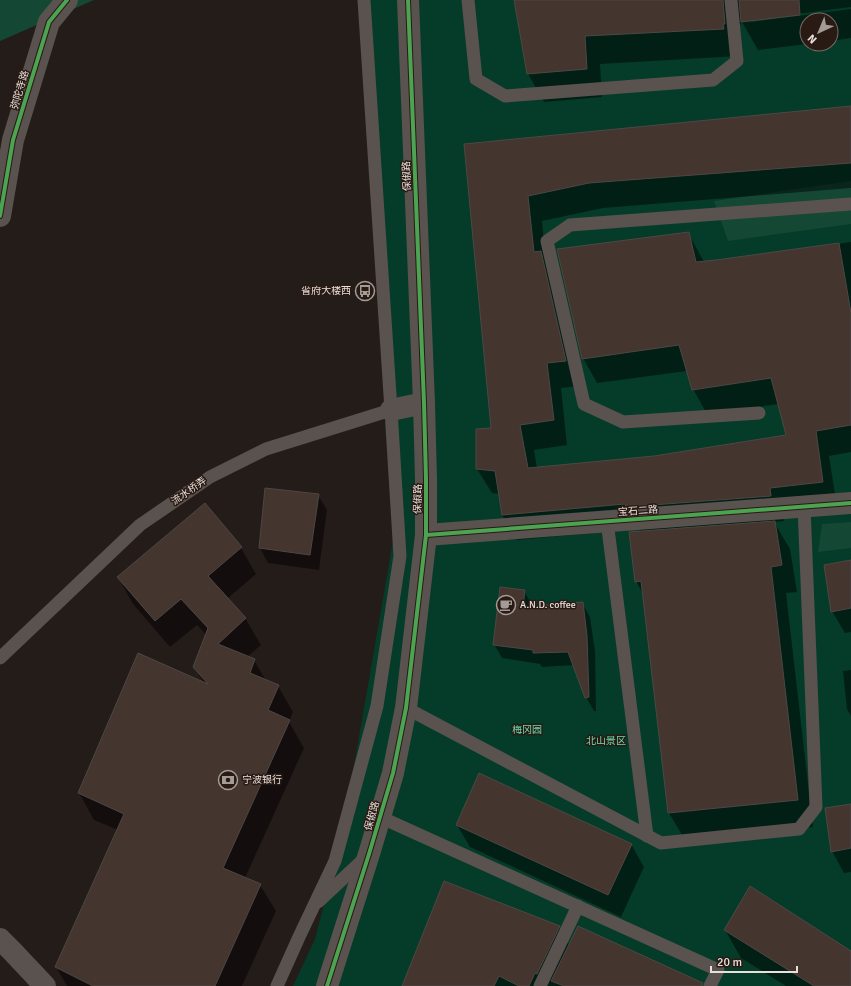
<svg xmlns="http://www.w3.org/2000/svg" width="851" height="986" viewBox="0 0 851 986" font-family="Signika,'Noto Sans SC',sans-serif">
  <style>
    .green { fill: #053b29; fill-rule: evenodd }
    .forest { fill: #144835 }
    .shadow { fill: #0007 }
    .building { fill: #44352e; stroke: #4e4744 }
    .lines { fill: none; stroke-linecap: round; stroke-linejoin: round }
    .lane { stroke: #59524f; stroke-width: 13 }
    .street { stroke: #59524f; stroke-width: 22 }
    .secondary { stroke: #59524f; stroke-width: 22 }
    .cycleway-casing { stroke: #291a14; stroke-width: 6 }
    .cycleway { stroke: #4ca352; stroke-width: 4 }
    .labels { text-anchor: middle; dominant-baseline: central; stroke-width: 3; stroke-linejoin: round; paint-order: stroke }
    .street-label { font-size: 10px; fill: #e9dfdb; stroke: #291a14 }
    .poi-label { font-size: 10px; fill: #e9dfdb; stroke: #291a14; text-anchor: start }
    .park-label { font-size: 10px; fill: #6cd9ac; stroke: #291a14 }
  </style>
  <rect width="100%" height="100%" fill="#241c19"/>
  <!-- green -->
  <path class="green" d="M362 0H851V986H293L315 939 342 835 398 512ZM807 20H831V44H807Z"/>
  <!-- forest -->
  <g class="forest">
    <polygon points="0,0 94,0 0,41"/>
    <polygon points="851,181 851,224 728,241 714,201"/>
    <polygon points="851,522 851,548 818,552 822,524"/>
  </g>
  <!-- shadow -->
  <g class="shadow">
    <polygon points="522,0 851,0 851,7 751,20 751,22 851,9 851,38 831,41 831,20 807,20 807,44 758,50 742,22 739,26 739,56 600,64 602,97 544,102 528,74"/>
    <polygon points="851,107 851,188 603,208 542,221 546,262 580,386 561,388 567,445 534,450 537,468 654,457 787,436 779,404 707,414 693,389 687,371 597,383 583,358 688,233 702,258 704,262 716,261 851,242 851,452 829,456 837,507 783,513 784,521 774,522 790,549 797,592 786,593 813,827 685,840 669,813 644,596 636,581 641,532 639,529 517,540 502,515 499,494 492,493 477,469 492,429 465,145"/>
    <polygon points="318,495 327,510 319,570 268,563 260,548"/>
    <polygon points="241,548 256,574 227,599 245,618 261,645 247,657 254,660 266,681 278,686 293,712 289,722 304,748 245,878 260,885 276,911 242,986 67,986 56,967 118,830 94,820 79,793 204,683 194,667 206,635 197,625 170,647 133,604 118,577"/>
    <polygon points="851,561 851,632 845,633 832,611"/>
    <polygon points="524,591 532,605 532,607 582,603 590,617 595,651 596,711 594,711 586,697 574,665 542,667 540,664 502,658 494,644"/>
    <polygon points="851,670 851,716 847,709 843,671"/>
    <polygon points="851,805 851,872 844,873 832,851"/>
    <polygon points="457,825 631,844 644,867 621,917 470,847"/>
    <polygon points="559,927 570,946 701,983 702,986 403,986"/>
    <polygon points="725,930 851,952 851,986 786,986 741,958"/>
  </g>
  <!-- building -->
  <g class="building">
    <polygon points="514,0 723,0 725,24 723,24 724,29 585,36 587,69 527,74"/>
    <polygon points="739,0 799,0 800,15 741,22"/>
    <polygon points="851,106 851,163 589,183 528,196 534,252 541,251 566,361 547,363 554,420 520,425 528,468 654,456 786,435 771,378 692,390 679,345 582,359 557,249 689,232 696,262 716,260 839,243 851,313 851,425 816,431 823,482 770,488 771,496 626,507 625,504 502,515 495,471 476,469 476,429 491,428 464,144"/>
    <polygon points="265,488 319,494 310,555 259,548"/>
    <polygon points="205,503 242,547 208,576 246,618 218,644 255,659 250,673 279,685 268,710 290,720 223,868 261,884 215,986 93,986 55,967 124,814 78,793 138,653 208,684 193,667 208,628 181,599 155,621 117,577"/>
    <polygon points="775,521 782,565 771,567 798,800 668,813 641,581 635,582 629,532"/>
    <polygon points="851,560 851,608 831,612 824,565"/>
    <polygon points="500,587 525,590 523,607 583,602 587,636 589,697 585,698 568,652 533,653 533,650 493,645"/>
    <polygon points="479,773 632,844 608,895 456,825"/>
    <polygon points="851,804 851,848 831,852 825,808"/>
    <polygon points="444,881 560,926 537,974 535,973 529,986 519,986 499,976 494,986 402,986"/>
    <polygon points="750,886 851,951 851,986 814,986 724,930"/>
    <polygon points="578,926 703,983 702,986 564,986 551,981"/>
  </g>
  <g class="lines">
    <!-- lane -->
    <g class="lane">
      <polyline points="468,0 476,79 505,96 713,80 737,61 731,0"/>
      <polyline points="759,413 623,422 584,404 547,241 570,225 851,204"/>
      <polyline points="607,521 647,836"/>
      <polyline points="0,658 140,525 210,477 266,449 391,410"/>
      <polyline points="406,708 661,843 799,829 816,807 804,506"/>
      <polyline points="380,817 718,970 710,986"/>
      <polyline points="318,902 365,858"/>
      <polyline points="277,986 299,937 335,861 377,706 400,556 391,410 364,0"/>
      <polyline points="540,986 578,906"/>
    </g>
    <!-- street -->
    <g class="street">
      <polyline points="0,216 13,140 49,22 67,0"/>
      <polyline points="391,410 424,403"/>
      <polyline points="426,535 851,503"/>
      <polyline points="0,939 12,951 45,986"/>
    </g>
    <!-- secondary -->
    <polyline class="secondary" points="327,986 369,854 393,773 406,708 426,535 426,479 424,403 408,0"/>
    <defs>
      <g id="cycleway">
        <polyline points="0,216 13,140 49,22 67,0"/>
        <polyline points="426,535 851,503"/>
        <polyline points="327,986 369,854 393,773 406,708 426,535 426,479 424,403 408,0"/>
      </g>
    </defs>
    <!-- cycleway casing -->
    <use href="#cycleway" class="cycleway-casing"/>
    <!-- cycleway -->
    <use href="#cycleway" class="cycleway"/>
  </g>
  <!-- icons -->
  <defs>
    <symbol id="bus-ring" viewBox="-11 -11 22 22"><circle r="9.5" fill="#291a14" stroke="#a49b97" stroke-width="1.5"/><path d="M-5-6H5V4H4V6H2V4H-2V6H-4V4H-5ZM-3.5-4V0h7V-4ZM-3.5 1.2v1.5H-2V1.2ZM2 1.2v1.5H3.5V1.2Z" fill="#a49b97"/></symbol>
    <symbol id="cafe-ring" viewBox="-11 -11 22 22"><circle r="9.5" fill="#291a14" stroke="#a49b97" stroke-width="1.5"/><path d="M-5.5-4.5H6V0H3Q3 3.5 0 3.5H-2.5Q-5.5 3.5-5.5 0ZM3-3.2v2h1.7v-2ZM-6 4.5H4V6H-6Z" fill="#a49b97"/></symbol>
    <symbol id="bank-ring" viewBox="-11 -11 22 22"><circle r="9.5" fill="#291a14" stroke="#a49b97" stroke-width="1.5"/><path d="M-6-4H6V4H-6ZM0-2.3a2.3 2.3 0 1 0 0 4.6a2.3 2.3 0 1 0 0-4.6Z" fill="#a49b97"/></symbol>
  </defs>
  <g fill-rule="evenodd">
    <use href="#bus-ring" x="354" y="280" width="22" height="22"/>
    <use href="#cafe-ring" x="495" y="594" width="22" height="22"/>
    <use href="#bank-ring" x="217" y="769" width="22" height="22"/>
  </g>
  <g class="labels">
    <!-- street labels -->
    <g class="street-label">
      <text transform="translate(20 90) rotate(-73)">弥陀寺路</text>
      <text transform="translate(407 176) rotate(-92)">保俶路</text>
      <text transform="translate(189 491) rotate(-35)">流水桥弄</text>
      <text transform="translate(418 499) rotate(-89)">保俶路</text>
      <text transform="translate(638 511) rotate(-4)">宝石二路</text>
      <text transform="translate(372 816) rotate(-74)">保俶路</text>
    </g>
    <!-- poi labels -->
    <g class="poi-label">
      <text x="351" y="291" text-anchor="end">省府大楼西</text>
      <text x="520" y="605">A.N.D. coffee</text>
      <text x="242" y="780">宁波银行</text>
    </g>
    <!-- park labels -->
    <g class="park-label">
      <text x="527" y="730">梅冈园</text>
      <text x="606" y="741">北山景区</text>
    </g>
  </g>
  <!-- north arrow -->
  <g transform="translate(819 32) rotate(224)"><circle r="19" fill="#291a14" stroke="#766964"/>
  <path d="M0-3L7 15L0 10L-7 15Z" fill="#a49b97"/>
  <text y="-6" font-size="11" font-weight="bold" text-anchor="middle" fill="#e9dfdb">N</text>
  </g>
  <!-- scale -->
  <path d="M711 966v6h86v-6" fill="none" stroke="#e9dfdb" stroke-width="2"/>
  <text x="717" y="966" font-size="12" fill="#e9dfdb" stroke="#291a14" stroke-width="3" paint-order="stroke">20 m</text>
</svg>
